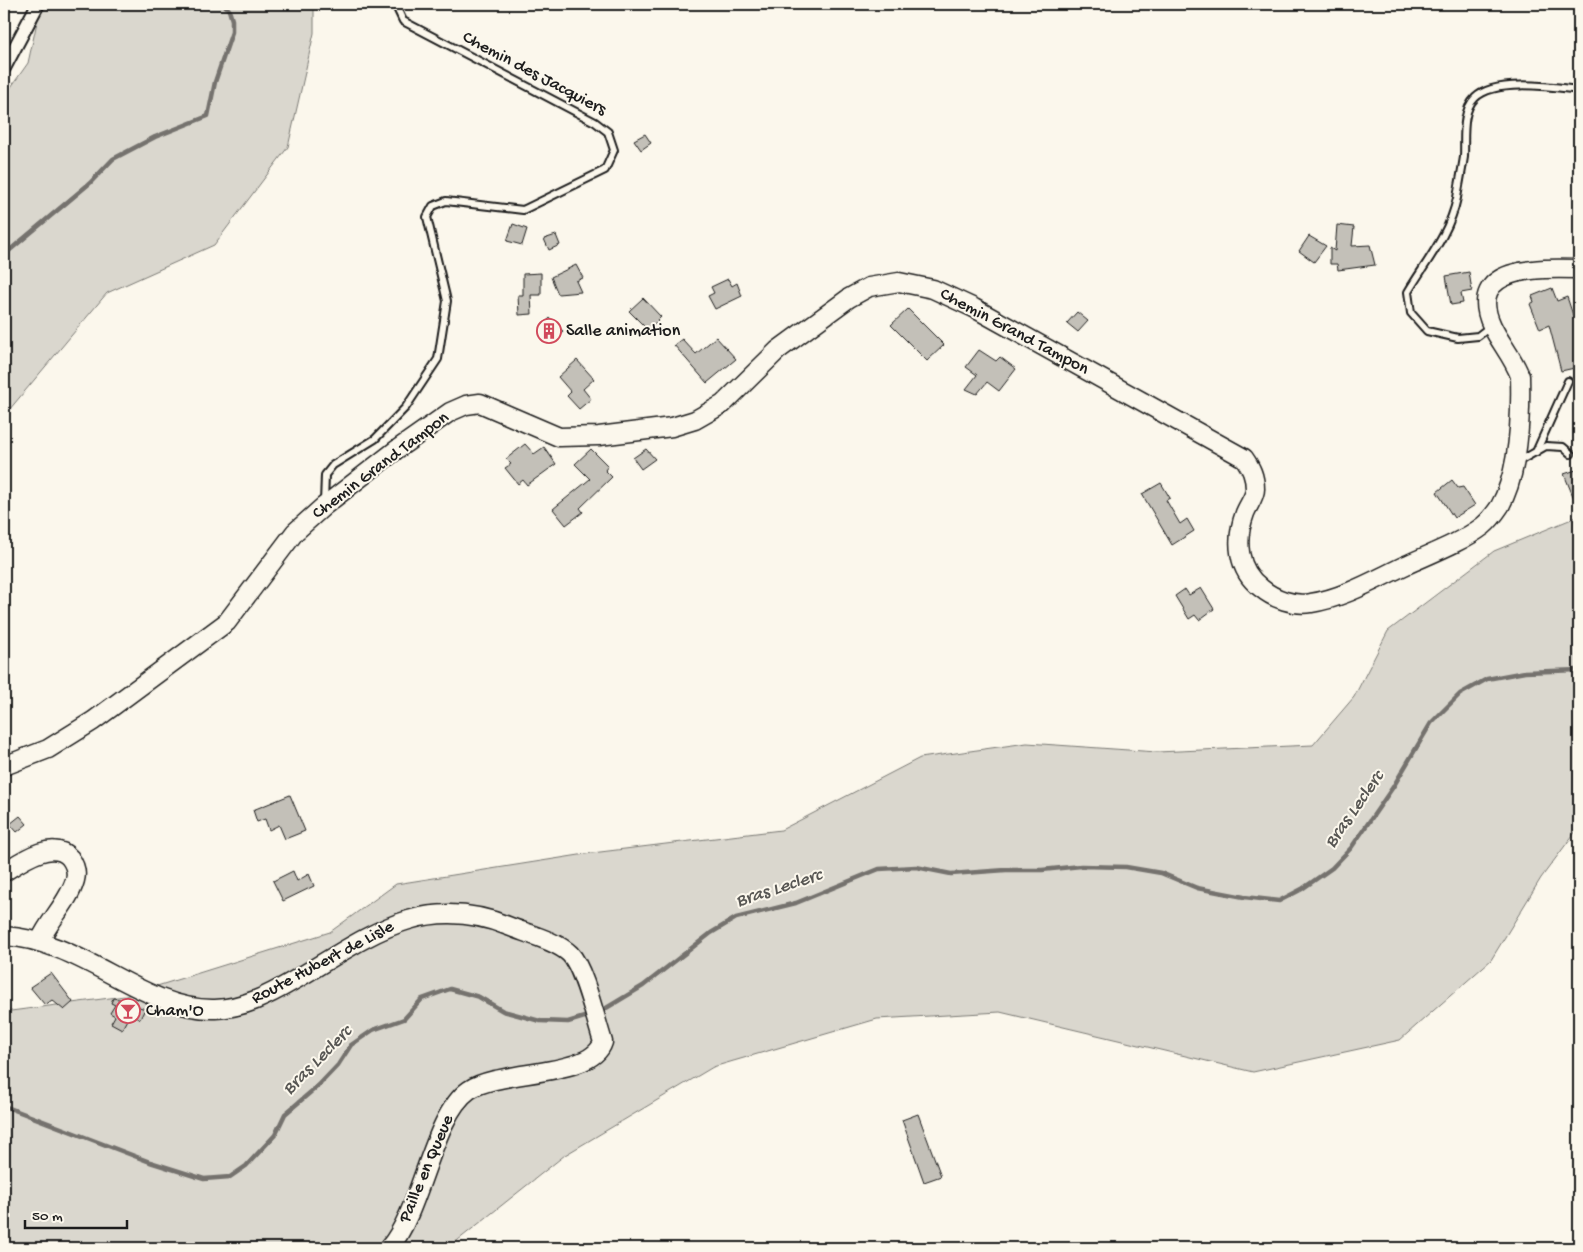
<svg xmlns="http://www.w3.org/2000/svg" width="1583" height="1252" viewBox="0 0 1583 1252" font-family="'Gochi Hand',sans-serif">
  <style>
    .green { fill: #dad7ce; stroke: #7b7a75 }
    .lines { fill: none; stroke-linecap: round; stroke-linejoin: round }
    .stream { stroke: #74726e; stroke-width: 4.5 }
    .building { fill: #c3c0b8; stroke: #1c1c1c }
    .service-casing { stroke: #1c1c1c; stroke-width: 10 }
    .minor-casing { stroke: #1c1c1c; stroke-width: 16 }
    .secondary-casing { stroke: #1c1c1c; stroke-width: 21 }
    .service { stroke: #fbf7ec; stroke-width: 6 }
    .minor { stroke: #fbf7ec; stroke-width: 12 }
    .secondary { stroke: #fbf7ec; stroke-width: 18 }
    .labels { text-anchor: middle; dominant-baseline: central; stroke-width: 4; stroke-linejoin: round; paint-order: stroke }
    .street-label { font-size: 18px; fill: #1c1c1c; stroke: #fbf7ec }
    .poi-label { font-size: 18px; fill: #1c1c1c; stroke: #fbf7ec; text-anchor: start }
    .water-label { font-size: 19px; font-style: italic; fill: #575653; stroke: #fbf7ec }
  </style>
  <rect width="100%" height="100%" fill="#fbf7ec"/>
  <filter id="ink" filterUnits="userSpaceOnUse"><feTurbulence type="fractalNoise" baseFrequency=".02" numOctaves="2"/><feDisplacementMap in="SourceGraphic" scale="10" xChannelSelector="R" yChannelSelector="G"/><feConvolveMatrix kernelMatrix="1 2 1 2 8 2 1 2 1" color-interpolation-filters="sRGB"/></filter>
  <g filter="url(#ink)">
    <!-- green -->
    <g class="green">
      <polygon points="41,4 314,4 314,33 288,147 214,245 107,293 4,416 4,97 28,63"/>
      <polygon points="1579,516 1579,827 1541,878 1491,960 1400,1040 1253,1072 1000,1012 877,1019 713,1067 565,1155 448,1248 4,1248 4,1007 11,1011 125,996 330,932 396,884 592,853 781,830 920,758 1027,743 1157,752 1313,745 1354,697 1388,631 1494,551"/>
    </g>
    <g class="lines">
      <!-- stream -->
      <g class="stream">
        <polyline points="4,255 90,183 113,159 155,137 208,116 215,82 232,32 232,20 229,10 224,4"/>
        <polyline points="598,1013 643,986 711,933 736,918 796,903 879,869 916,867 951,874 1006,870 1042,870 1081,866 1126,867 1161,873 1197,888 1244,897 1279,901 1302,889 1332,868 1351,848 1393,787 1431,723 1460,694 1487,679 1525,672 1579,670"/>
        <polyline points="4,1106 150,1162 204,1179 230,1177 246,1166 275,1135 285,1114 319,1085 338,1065 351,1045 373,1030 404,1019 422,999 450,989 479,997 503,1011 540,1021 568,1022 591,1015"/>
      </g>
    </g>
    <!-- building -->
    <g class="building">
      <polygon points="645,134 651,143 641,150 634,140"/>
      <polygon points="513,224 527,229 522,245 507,241"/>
      <polygon points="1337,225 1354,227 1352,246 1370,245 1375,265 1338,270 1337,264 1330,264 1330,248 1335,251"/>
      <polygon points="556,235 560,245 549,250 544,239"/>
      <polygon points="1309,236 1326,246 1314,262 1299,251"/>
      <polygon points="576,265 583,278 576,281 581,292 558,294 551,277"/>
      <polygon points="1469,272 1472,291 1461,293 1463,303 1451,305 1446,276"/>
      <polygon points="541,273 541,295 531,295 532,314 519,315 518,295 523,295 523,274"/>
      <polygon points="728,279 732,286 737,283 742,296 715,309 708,296 714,293 711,287"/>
      <polygon points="1552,288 1557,301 1567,297 1573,315 1579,314 1579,350 1576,351 1579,367 1561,371 1549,325 1540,329 1530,304 1534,302 1532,296"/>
      <polygon points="643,298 661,317 648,330 629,311"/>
      <polygon points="908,309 944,345 927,361 891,325"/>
      <polygon points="1077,312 1088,321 1078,332 1067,323"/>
      <polygon points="550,318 563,331 553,341 540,328"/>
      <polygon points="716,337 736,359 707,383 674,345 682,339 696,354"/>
      <polygon points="979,350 996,361 1000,357 1016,369 999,391 987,382 977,394 966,389 977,375 966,367"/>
      <polygon points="577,360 594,379 583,389 591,399 579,409 567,396 571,392 558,377"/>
      <polygon points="525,444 534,454 544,447 556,464 527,485 523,480 518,484 505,468 511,464 506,459"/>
      <polygon points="591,449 608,466 605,470 612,477 580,508 583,512 566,525 553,509 590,479 575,464"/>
      <polygon points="646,449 655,459 641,469 633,458"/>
      <polygon points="1579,469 1579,511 1564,474"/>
      <polygon points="1452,480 1458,488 1463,487 1475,505 1454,518 1437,492"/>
      <polygon points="1161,483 1170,498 1166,500 1180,524 1187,519 1194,531 1172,545 1142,494"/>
      <polygon points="1201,588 1214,609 1199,620 1195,615 1189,619 1175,596 1185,589 1189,595"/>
      <polygon points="290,795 305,831 285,839 279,825 269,830 265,819 257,822 253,810"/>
      <polygon points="20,816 27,824 17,832 10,824"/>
      <polygon points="293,871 297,881 309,874 314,886 283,901 273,881"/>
      <polygon points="51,973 73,1002 64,1010 52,1000 45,1005 30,987"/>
      <polygon points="113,998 135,1002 134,1005 145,1009 140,1019 130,1014 122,1029 111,1023 115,1016 110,1013 115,1005 111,1003"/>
      <polygon points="918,1114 941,1176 924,1182 902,1120"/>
    </g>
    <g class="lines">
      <defs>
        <g id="service">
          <path d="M1491 326 1478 336 1458 338 1427 331 1411 313 1408 292C1426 262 1450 233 1457 198 1459 185 1462 170 1464 157 1465 138 1461 112 1475 98 1494 78 1554 87 1579 90"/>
          <polyline points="1536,452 1568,381"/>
          <polyline points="1518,462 1546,446 1563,447 1571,454"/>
          <polyline points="324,503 325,475 333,465 375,439 406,407 438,359 447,301 427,217 433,206 446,201 523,210 605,170 614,150 608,132 595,122 403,21 395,4"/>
        </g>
        <polyline id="minor" points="4,68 38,4"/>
        <g id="secondary">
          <path d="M4 766 48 749 93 721 227 622 295 532 324 506 396 450 450 412 466 405 480 403 559 437 599 436 672 427 695 420 723 404 778 350 849 298 869 287 899 282 933 289 974 308 1244 458C1251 468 1255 476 1255 489 1255 497 1248 505 1245 513 1235 540 1237 570 1261 588 1274 599 1294 606 1311 603 1344 598 1376 579 1406 565 1430 554 1462 542 1483 526 1489 521 1496 512 1500 506 1519 472 1521 414 1520 376 1513 357 1500 343 1492 326 1464 265 1542 268 1579 269"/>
          <path d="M4 872C20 862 53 838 70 858 75 865 77 873 75 880 69 902 49 920 40 941"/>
          <path d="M4 936C83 940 143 1011 215 1009 244 1008 269 995 293 981 365 939 421 891 508 926 525 933 557 941 570 954 584 968 596 1021 603 1042 592 1078 499 1069 469 1090 432 1116 422 1210 389 1248"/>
        </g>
      </defs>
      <!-- service casing -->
      <use href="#service" class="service-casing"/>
      <!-- minor casing -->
      <use href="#minor" class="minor-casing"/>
      <!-- secondary casing -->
      <use href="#secondary" class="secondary-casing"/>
      <!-- service -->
      <use href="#service" class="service"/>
      <!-- minor -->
      <use href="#minor" class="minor"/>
      <!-- secondary -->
      <use href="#secondary" class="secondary"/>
    </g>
  </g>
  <!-- icons -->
  <defs>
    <symbol id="building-ring" viewBox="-11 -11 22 22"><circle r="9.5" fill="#fbf7ec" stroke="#d1495b" stroke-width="1.5"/><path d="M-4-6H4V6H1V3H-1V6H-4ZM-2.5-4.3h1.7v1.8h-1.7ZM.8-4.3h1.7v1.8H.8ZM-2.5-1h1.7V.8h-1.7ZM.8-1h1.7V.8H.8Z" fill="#d1495b"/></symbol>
    <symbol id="bar-ring" viewBox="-11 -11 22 22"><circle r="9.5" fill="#fbf7ec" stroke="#d1495b" stroke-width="1.5"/><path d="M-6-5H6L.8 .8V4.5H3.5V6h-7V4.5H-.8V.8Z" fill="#d1495b"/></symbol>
  </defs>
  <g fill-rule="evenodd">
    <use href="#building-ring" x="535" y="317" width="28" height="28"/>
    <use href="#bar-ring" x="114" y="997" width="28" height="28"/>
  </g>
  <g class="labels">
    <!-- street labels -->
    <g class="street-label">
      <text transform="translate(534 74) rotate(28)">Chemin des Jacquiers</text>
      <text transform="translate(1014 332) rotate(28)">Chemin Grand Tampon</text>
      <text transform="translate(381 466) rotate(-37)">Chemin Grand Tampon</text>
      <text transform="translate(323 963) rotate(-28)">Route Hubert de Lisle</text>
      <text transform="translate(427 1169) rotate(-67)">Paille en Queue</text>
    </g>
    <!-- poi labels -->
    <g class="poi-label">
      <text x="566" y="331">Salle animation</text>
      <text x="146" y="1011">Cham'O</text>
    </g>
    <!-- water labels -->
    <g class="water-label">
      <text transform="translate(1355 810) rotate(-55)">Bras Leclerc</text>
      <text transform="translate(779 889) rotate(-18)">Bras Leclerc</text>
      <text transform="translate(318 1061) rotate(-45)">Bras Leclerc</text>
    </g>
  </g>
  <!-- margin -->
  <rect width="1583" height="1252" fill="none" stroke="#fbf7ec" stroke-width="20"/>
  <rect x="10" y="10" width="1563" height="1232" fill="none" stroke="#1c1c1c" stroke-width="2" filter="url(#ink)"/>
  <!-- scale -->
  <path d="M25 1220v8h102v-8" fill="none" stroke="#1c1c1c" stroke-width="2.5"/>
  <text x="32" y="1220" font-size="15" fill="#1c1c1c" stroke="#fbf7ec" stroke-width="4" paint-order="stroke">50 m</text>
</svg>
